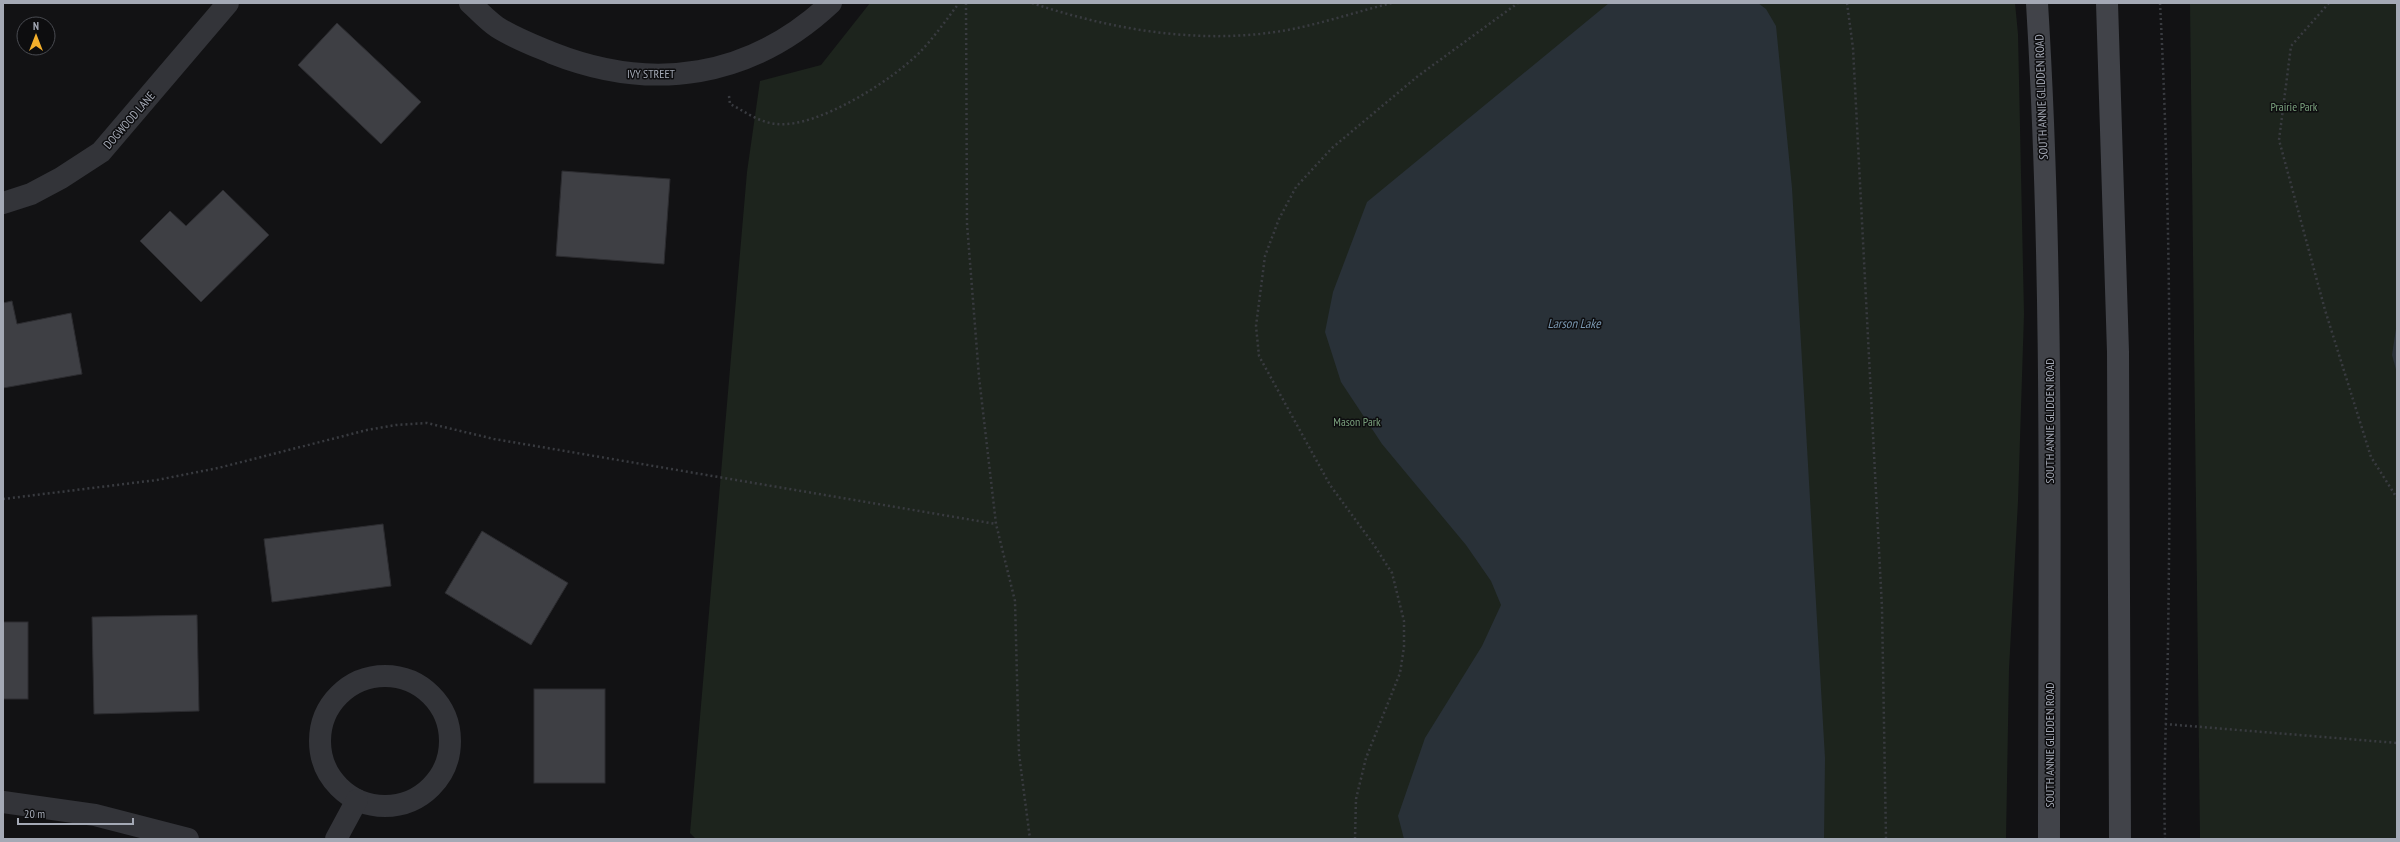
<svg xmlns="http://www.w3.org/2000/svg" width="2400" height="842" viewBox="0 0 2400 842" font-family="'PT Sans Narrow',sans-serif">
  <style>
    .green { fill: #1d241d }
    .water { fill: #293138 }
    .building { fill: #3e3f44; stroke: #2c2c30 }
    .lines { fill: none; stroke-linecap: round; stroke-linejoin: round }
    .path { stroke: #393b40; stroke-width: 2.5; stroke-dasharray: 2 3; stroke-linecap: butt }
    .minor { stroke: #333439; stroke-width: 22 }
    .secondary { stroke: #414349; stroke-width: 22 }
    .labels { text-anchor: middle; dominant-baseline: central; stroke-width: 3; stroke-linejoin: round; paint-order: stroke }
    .street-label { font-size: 12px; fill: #a4a9b5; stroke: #0d0d0f }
    .park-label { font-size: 12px; fill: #7aa07d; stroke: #0d0d0f }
    .water-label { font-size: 13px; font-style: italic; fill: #7a97b0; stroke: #0d0d0f }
  </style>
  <rect width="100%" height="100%" fill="#121214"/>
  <!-- green -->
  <g class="green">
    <polygon points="870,3 2015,3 2018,34 2024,314 2018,501 2009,669 2006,839 696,839 690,833 747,172 760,81 821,65"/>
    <polygon points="2190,3 2397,3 2397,839 2200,839"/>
  </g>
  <!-- water -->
  <g class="water">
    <polygon points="1609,3 1758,3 1766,9 1776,26 1792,188 1825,758 1824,839 1404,839 1398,816 1425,738 1482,646 1501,605 1491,581 1466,545 1382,444 1341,382 1325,332 1333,292 1367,202"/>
    <polygon points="2397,322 2397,373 2392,355"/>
  </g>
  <!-- building -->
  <g class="building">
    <polygon points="337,23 421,102 381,144 298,65"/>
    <polygon points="562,171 670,179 664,264 556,256"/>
    <polygon points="223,190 269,235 201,302 140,241 170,211 186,226"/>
    <polygon points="12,301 17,324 71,313 82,374 3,388 3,303"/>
    <polygon points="383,524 391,586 272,602 264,539"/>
    <polygon points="482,531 568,583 531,645 445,593"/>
    <polygon points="197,615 199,711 94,714 92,617"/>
    <rect x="3" y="622" width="25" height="77"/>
    <rect x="534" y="689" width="71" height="94"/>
  </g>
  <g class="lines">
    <!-- path -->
    <g class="path">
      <polyline points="966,3 967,224 979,377 996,524 1015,601 1019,754 1030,839"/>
      <path d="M1032 3C1106 28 1190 43 1268 33 1310 28 1351 13 1392 3"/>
      <polyline points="1847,3 1853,48 1882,608 1886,839"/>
      <path d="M2160 3C2171 215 2171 429 2168 642 2167 708 2163 772 2165 839"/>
      <polyline points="2329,3 2291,46 2279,140 2325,310 2371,457 2397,498"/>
      <path d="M729 96 730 104C744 111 760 123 777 124 818 128 893 80 921 51 935 36 947 19 959 3"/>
      <polyline points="3,499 157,480 218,468 367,430 396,425 427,423 494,439 996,524"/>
      <polyline points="2165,724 2397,743"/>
      <polyline points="1355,839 1356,799 1366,758 1400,673 1404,647 1404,621 1392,573 1374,545 1330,485 1259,356 1256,326 1265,256 1279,219 1296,187 1332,148 1418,76 1518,3"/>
    </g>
    <!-- minor -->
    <g class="minor">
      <path d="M470 3C479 11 487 20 497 27 514 38 533 45 552 53 653 93 751 78 831 3"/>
      <polyline points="3,203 31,194 61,178 101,152 228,3"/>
      <circle cx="385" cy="741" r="65"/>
      <polyline points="3,802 95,815 188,839"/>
      <polyline points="336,839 357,800"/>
    </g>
    <!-- secondary -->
    <g class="secondary">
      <path d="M2037 3C2054 281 2049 560 2049 839"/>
      <polyline points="2107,3 2118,352 2120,839"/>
    </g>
  </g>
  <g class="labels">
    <!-- street labels -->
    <g class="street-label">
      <text x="651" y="73">IVY STREET</text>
      <text transform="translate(2041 97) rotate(-92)">SOUTH ANNIE GLIDDEN ROAD</text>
      <text transform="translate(129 120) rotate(-49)">DOGWOOD LANE</text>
      <text transform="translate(2049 421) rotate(-90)">SOUTH ANNIE GLIDDEN ROAD</text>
      <text transform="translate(2049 745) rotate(-90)">SOUTH ANNIE GLIDDEN ROAD</text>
    </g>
    <!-- park labels -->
    <g class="park-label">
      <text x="2294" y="106">Prairie Park</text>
      <text x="1357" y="421">Mason Park</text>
    </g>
    <!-- water labels -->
    <g class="water-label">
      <text x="1574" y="323">Larson Lake</text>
    </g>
  </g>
  <!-- border -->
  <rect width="2400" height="842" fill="none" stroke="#a4a9b5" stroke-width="8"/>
  <!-- north arrow -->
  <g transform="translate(36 36)"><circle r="19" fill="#0d0d0f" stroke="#494b51"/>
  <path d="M0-3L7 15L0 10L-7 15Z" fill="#f3af2c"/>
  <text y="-6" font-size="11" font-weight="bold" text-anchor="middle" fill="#a4a9b5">N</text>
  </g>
  <!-- scale -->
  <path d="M18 818v6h115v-6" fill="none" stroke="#a4a9b5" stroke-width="2"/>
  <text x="24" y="818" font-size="12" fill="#a4a9b5" stroke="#0d0d0f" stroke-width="3" paint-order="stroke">20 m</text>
</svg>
